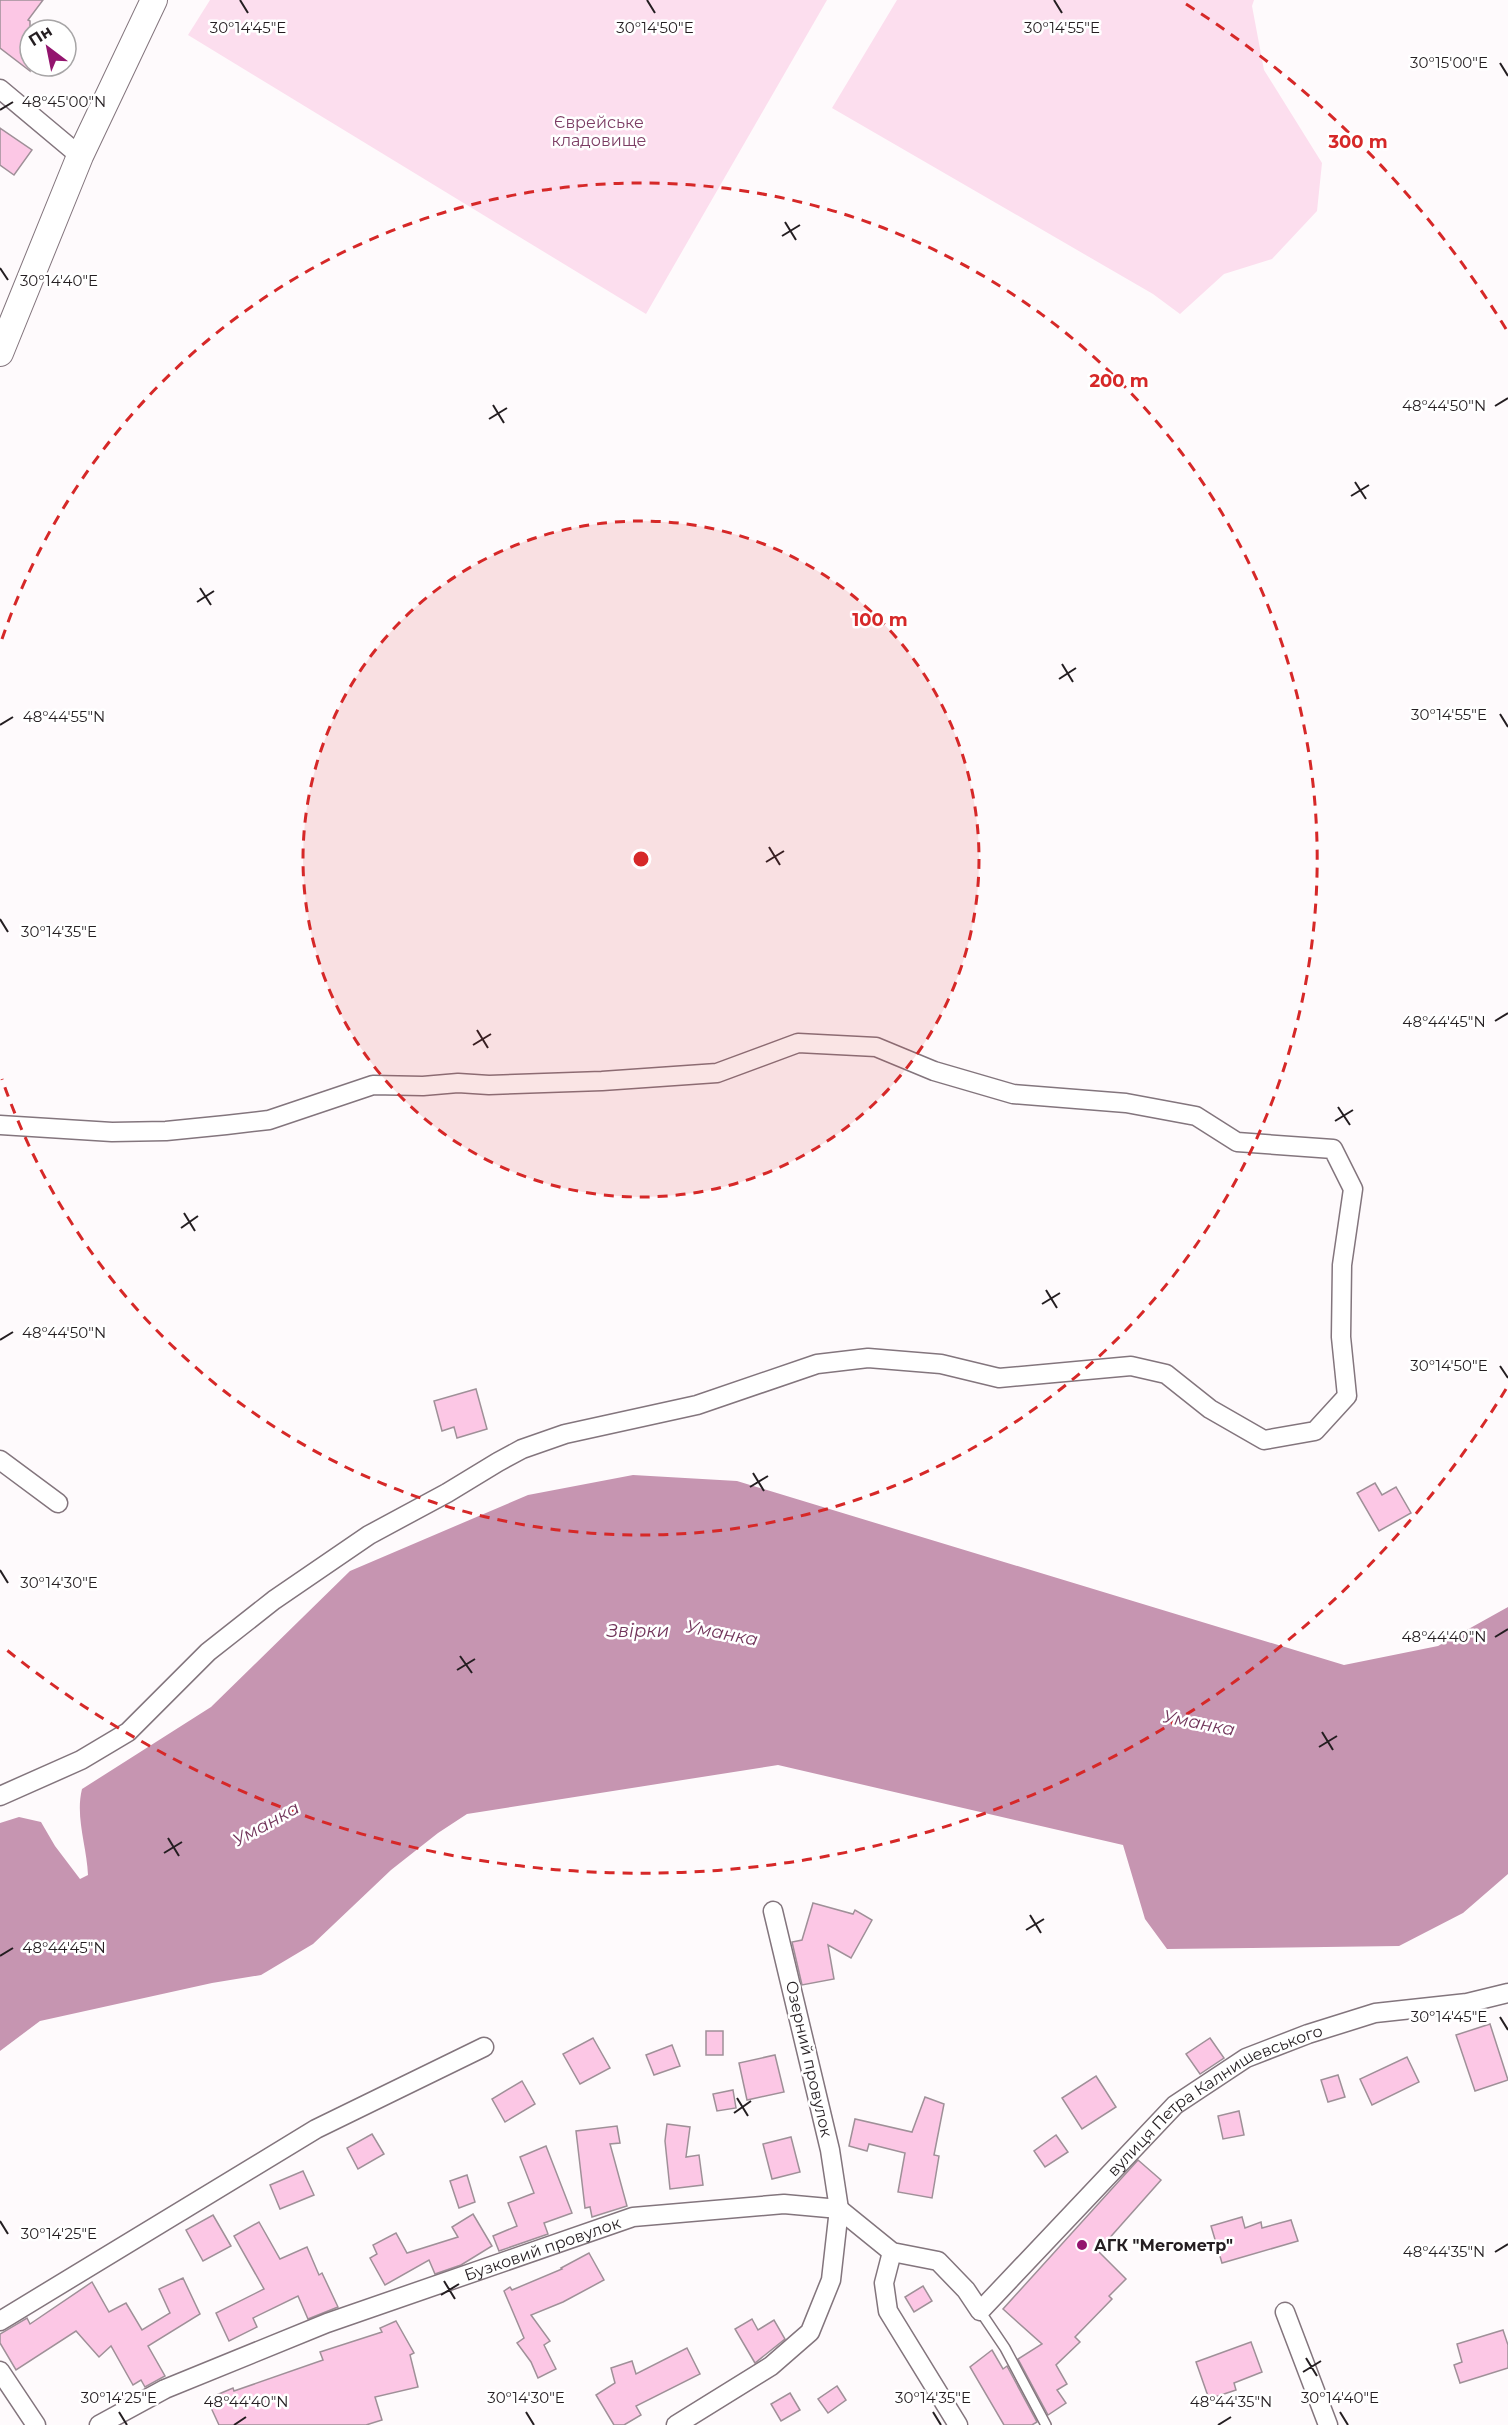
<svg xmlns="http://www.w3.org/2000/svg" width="1508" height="2425" viewBox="0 0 1508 2425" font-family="Montserrat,sans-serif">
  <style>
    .green { fill: #fcdeee }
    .water { fill: #c695b1 }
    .building { fill: #fcc7e5; stroke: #9f9098; stroke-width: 1.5 }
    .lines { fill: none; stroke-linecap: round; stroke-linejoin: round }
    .lane-casing { stroke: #83757d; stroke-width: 12 }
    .street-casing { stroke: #83757d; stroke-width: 21 }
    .secondary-casing { stroke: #83757d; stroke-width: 28 }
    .lane { stroke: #fff; stroke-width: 9 }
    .street { stroke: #fff; stroke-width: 18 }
    .secondary { stroke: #fff; stroke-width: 26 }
    .ticks { fill: none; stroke: #241e21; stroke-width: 2 }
    .ring { fill: none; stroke: #d62828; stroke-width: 3; stroke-dasharray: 10 8 }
    .poi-dot { fill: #93146e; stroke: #fff; stroke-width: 2 }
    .labels { text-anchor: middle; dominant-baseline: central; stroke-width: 5; stroke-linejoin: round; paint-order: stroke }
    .park-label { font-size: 16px; fill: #7c3d64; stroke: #fff }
    .street-label { font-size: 16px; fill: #241e21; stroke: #fff }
    .poi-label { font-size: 16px; font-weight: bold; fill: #241e21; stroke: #fff; text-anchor: start }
    .water-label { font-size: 18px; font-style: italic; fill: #72355b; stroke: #fff }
    .ticks-label { font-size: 15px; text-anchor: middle; fill: #241e21; stroke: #fff; stroke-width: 5; stroke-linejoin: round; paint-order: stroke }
    .centre { fill: #d62828; stroke: #fff; stroke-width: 3 }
    .ring-label { font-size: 18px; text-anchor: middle; font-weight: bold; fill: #d62828; stroke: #fff; stroke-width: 5; stroke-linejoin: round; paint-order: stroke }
  </style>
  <rect width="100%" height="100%" fill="#fefafc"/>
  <!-- green -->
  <g class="green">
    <polygon points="210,0 827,0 646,314 188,35"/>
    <polygon points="897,0 1254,0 1252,6 1264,70 1322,163 1317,211 1272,259 1224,274 1180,314 1153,294 832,108"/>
  </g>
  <!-- water -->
  <path class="water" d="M633 1475 737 1481 1344 1665 1438 1646 1508 1607V1874L1463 1913 1399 1946 1167 1949 1145 1919 1123 1845 778 1765 467 1814 438 1833 391 1870 313 1944 261 1975 212 1983 40 2021 0 2051V1823L19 1817 41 1822 55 1846 80 1879 88 1875C87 1847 75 1817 82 1789L211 1707 350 1571 528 1495Z"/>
  <!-- building -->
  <g class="building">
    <polygon points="0,0 43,0 28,20 30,21 30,71 0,48"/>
    <polygon points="0,128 32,150 14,175 0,165"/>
    <polygon points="476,1389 487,1429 457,1438 454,1427 442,1431 434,1401"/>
    <polygon points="1375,1483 1382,1495 1396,1487 1411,1513 1379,1531 1357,1493"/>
    <polygon points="813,1903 853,1914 855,1910 872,1920 851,1958 828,1945 834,1979 802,1985 792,1942 802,1940"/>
    <polygon points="1490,2024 1508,2080 1475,2091 1456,2035"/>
    <rect x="706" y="2031" width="17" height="24"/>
    <polygon points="593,2038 610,2068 580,2084 563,2054"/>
    <polygon points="1210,2038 1224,2058 1200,2074 1186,2054"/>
    <polygon points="672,2045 680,2066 654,2075 646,2055"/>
    <polygon points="775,2055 784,2092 747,2100 739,2063"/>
    <polygon points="1407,2057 1419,2082 1372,2105 1360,2079"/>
    <polygon points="1338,2075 1345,2097 1328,2102 1321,2080"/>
    <polygon points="1096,2076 1116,2107 1082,2129 1062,2098"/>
    <polygon points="522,2081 535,2104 505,2122 492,2099"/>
    <polygon points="733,2090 736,2108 717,2111 713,2094"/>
    <polygon points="925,2097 944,2104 934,2155 939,2156 932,2198 898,2192 905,2153 869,2144 867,2151 849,2146 855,2119 912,2132"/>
    <polygon points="1239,2111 1244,2135 1223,2139 1218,2116"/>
    <polygon points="667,2124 690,2127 686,2157 699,2155 703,2185 670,2189 665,2141"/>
    <polygon points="617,2126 620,2143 610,2144 627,2206 592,2217 590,2207 585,2208 576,2131"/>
    <polygon points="372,2134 384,2154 358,2169 347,2148"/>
    <polygon points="1056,2135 1068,2152 1045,2167 1034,2151"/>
    <polygon points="791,2137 800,2172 772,2179 763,2144"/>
    <polygon points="546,2146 572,2213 544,2223 548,2234 499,2251 493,2236 517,2226 508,2203 534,2193 520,2157"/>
    <polygon points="1138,2160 1161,2180 1098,2251 1126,2279 1109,2296 1112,2299 1075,2337 1080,2342 1056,2365 1067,2384 1057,2390 1066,2403 1048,2415 1018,2359 1042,2344 1003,2309"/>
    <polygon points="303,2171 314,2195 280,2209 270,2185"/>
    <polygon points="467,2175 475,2202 459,2208 450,2181"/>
    <polygon points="473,2214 492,2246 461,2265 435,2274 429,2260 385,2285 370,2258 377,2254 373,2245 396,2233 407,2253 458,2237 452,2227"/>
    <polygon points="213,2215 231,2246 203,2261 186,2230"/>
    <polygon points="1242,2217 1245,2228 1261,2222 1262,2228 1291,2220 1298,2241 1222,2263 1211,2226"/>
    <polygon points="259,2222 280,2259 307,2247 319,2275 322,2273 338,2307 308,2319 298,2296 253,2318 257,2327 229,2341 216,2313 264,2289 234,2236"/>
    <polygon points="589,2253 604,2280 563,2302 531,2315 550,2341 544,2345 556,2369 538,2378 531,2362 517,2343 524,2338 504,2291 510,2287 512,2290 562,2269 561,2268"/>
    <polygon points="183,2278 200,2314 148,2346 165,2376 145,2387 141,2380 133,2385 111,2346 99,2357 76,2331 16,2370 0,2343 0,2334 27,2318 30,2324 92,2282 109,2312 126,2303 142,2330 170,2313 159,2289"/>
    <polygon points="923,2286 932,2301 914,2312 905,2297"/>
    <polygon points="752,2319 758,2330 774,2320 785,2339 755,2363 735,2329"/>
    <polygon points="396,2321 414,2353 410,2355 418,2387 375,2397 382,2420 366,2425 219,2425 207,2399 233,2388 234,2391 323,2360 320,2352 382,2332 380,2328"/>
    <polygon points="1503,2330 1508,2345 1508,2368 1460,2383 1454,2365 1462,2362 1457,2344"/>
    <polygon points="1251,2342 1262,2372 1234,2383 1236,2390 1209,2399 1196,2362"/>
    <polygon points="687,2348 700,2374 636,2406 641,2415 624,2425 614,2425 596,2395 615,2383 611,2368 632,2361 636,2374"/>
    <polygon points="992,2350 1003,2369 1007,2366 1037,2422 1032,2425 1004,2425 970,2367"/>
    <polygon points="837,2386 846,2400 828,2413 818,2399"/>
    <polygon points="790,2393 800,2410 781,2421 771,2404"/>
  </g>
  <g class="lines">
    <defs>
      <polyline id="lane" points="980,2311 1005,2348 1046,2425"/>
      <g id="street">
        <polyline points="0,89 80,156"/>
        <polyline points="0,1125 112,1132 166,1131 226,1125 269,1120 373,1085 423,1086 458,1083 489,1085 602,1081 717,1073 798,1043 876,1047 934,1071 1013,1094 1126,1103 1196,1116 1237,1142 1333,1149 1353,1189 1342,1265 1341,1337 1347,1396 1315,1431 1264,1440 1210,1409 1166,1374 1131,1366 999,1378 941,1364 868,1358 817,1364 697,1405 565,1434 522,1449 498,1462 447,1493 369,1535 274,1600 208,1652 128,1732 81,1760 0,1796"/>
        <polyline points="0,1460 58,1503"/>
        <polyline points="892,2252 884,2283 888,2311 958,2425"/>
        <polyline points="1285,2312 1328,2425"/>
        <polyline points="0,2321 316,2129 484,2047"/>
        <polyline points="0,2371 36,2425"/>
        <path id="s1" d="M99 2425 165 2389 327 2323 633 2217 784 2204 839 2209 892 2252 938 2261 966 2290 980 2311 1175 2105 1246 2058 1308 2034 1375 2013 1467 2003 1508 1993"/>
        <polyline points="676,2425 771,2366 810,2332 831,2280 839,2209 830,2150 773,1911"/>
      </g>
      <polyline id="secondary" points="0,353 80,156 154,0"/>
    </defs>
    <!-- lane casing -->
    <use href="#lane" class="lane-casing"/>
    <!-- street casing -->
    <use href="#street" class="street-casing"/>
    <!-- secondary casing -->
    <use href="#secondary" class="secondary-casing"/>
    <!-- lane -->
    <use href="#lane" class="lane"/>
    <!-- street -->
    <use href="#street" class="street"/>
    <!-- secondary -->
    <use href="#secondary" class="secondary"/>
  </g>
  <!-- ticks -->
  <path class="ticks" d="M240 0 248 13M647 0 655 13M1054 0 1062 13M1500 63 1508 76M0 110 13 102M785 222 796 240M782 236 800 225M0 268 8 280M493 405 504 423M1495 406 1508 398M489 419 507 408M1355 482 1366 499M1351 496 1369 485M200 588 211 605M197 602 214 591M1062 664 1073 682M1059 679 1076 668M1500 714 1508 727M0 725 13 717M769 847 780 865M766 862 784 851M0 919 8 932M1495 1021 1508 1013M477 1030 488 1048M473 1045 491 1034M1338 1107 1350 1125M1335 1121 1353 1110M184 1213 195 1231M181 1228 198 1216M1046 1290 1057 1308M1042 1304 1060 1293M0 1340 13 1332M1500 1366 1508 1378M753 1473 764 1491M750 1487 768 1476M0 1570 8 1583M1495 1637 1508 1629M460 1656 472 1673M457 1670 475 1659M1322 1732 1333 1750M1319 1747 1337 1736M168 1838 179 1856M164 1853 182 1842M1030 1915 1041 1933M1026 1930 1044 1919M0 1956 13 1948M1500 2017 1508 2030M737 2098 748 2116M734 2113 751 2101M0 2221 8 2234M1495 2252 1508 2244M444 2281 455 2299M441 2295 459 2284M1306 2358 1317 2376M1303 2372 1321 2361M119 2412 127 2425M526 2412 534 2425M933 2412 941 2425M1340 2412 1348 2425M234 2425 246 2417M1218 2425 1231 2417"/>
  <!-- distance rings -->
  <circle cx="641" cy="859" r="338" fill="#d62828" fill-opacity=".12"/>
  <g class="ring">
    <circle cx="641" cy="859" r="338"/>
    <path d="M2 639A676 676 0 1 1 2 1079"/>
    <path d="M1506 1389A1014 1014 0 0 1 3 1647M1186 4A1014 1014 0 0 1 1506 329"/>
  </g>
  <!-- markers -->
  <circle class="poi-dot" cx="1082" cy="2245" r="6"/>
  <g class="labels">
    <!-- park labels -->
    <g class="park-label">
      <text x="599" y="122">Єврейське<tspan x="599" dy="18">кладовище</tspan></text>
    </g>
    <!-- street labels -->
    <g class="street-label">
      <text transform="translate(809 2059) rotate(77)">Озерний провулок</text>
      <text stroke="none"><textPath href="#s1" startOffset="1281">вулиця Петра Калнишевського</textPath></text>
      <text stroke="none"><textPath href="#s1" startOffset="478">Бузковий провулок</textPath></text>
    </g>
    <!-- poi labels -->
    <g class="poi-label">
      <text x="1094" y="2245">АГК "Мегометр"</text>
    </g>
    <!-- water labels -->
    <g class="water-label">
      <text x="638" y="1631">Звірки</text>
      <text transform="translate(722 1633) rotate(11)">Уманка</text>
      <text transform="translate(1199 1723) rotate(11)">Уманка</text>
      <text transform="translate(266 1824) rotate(-29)">Уманка</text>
    </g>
  </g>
  <g class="ticks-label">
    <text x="248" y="33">30°14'45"E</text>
    <text x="655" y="33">30°14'50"E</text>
    <text x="1062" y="33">30°14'55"E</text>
    <text x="1449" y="68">30°15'00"E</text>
    <text x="64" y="107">48°45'00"N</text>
    <text x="59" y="286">30°14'40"E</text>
    <text x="1444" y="411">48°44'50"N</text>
    <text x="1449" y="720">30°14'55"E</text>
    <text x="64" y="722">48°44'55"N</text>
    <text x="59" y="937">30°14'35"E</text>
    <text x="1444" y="1027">48°44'45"N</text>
    <text x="64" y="1338">48°44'50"N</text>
    <text x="1449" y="1371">30°14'50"E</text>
    <text x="59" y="1588">30°14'30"E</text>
    <text x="1444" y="1642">48°44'40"N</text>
    <text x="64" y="1953">48°44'45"N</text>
    <text x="1449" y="2022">30°14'45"E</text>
    <text x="59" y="2239">30°14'25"E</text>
    <text x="1444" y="2257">48°44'35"N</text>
    <text x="119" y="2403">30°14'25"E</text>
    <text x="526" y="2403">30°14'30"E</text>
    <text x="933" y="2403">30°14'35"E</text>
    <text x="1340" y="2403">30°14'40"E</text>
    <text x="246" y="2407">48°44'40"N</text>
    <text x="1231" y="2407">48°44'35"N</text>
  </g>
  <circle cx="641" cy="859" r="9" class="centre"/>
  <g class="ring-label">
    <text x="1358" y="148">300 m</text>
    <text x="1119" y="387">200 m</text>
    <text x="880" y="626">100 m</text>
  </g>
  <!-- north arrow -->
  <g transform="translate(48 48) rotate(328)"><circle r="28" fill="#ffffff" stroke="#a7a5a6" stroke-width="1.5"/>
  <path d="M0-4.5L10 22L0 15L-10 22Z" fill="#93146e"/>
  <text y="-9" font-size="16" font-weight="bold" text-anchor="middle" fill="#241e21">Пн</text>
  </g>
</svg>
